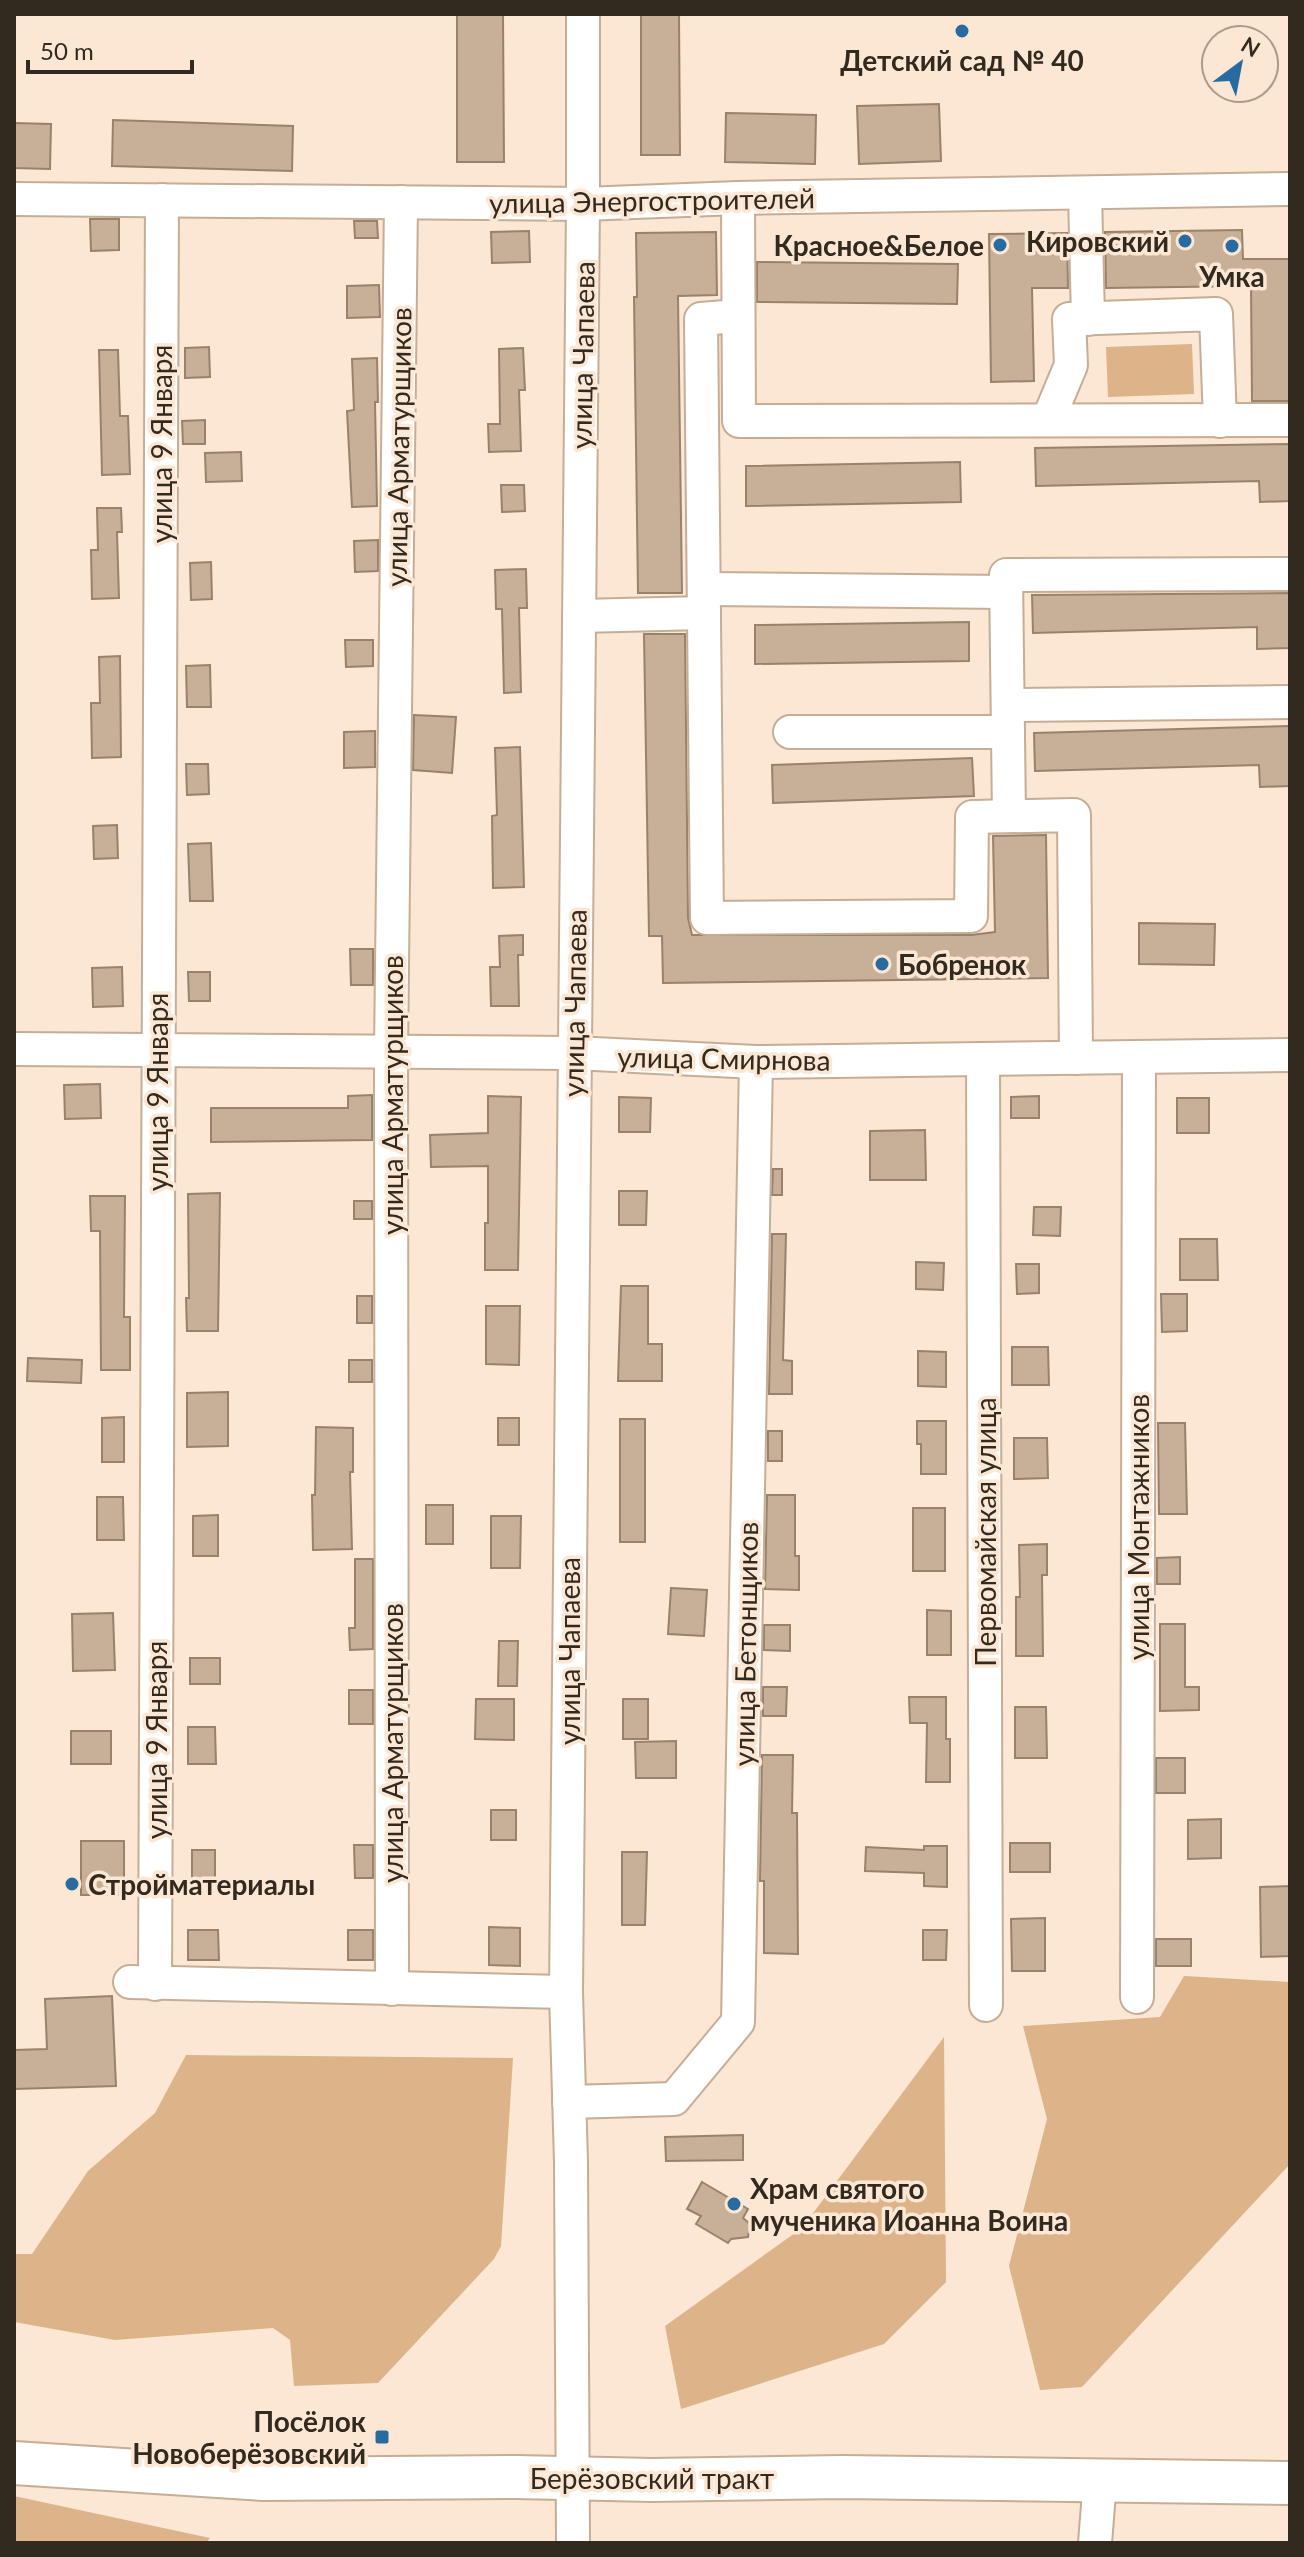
<svg xmlns="http://www.w3.org/2000/svg" width="1304" height="2557" viewBox="0 0 1304 2557" font-family="Lato,sans-serif">
  <style>
    .green { fill: #ddb389 }
    .building { fill: #c8af98; stroke: #99826c; stroke-width: 2 }
    .lines { fill: none; stroke-linecap: round; stroke-linejoin: round }
    .minor-casing { stroke: #c6ad96; stroke-width: 36 }
    .major-casing { stroke: #c6ad96; stroke-width: 46 }
    .minor { stroke: #fff; stroke-width: 32 }
    .major { stroke: #fff; stroke-width: 42 }
    .poi-dot { fill: #286ba1; stroke: #fbe7d3; stroke-width: 3 }
    .labels { text-anchor: middle; dominant-baseline: central; stroke-width: 7; stroke-linejoin: round; paint-order: stroke }
    .poi-label { font-size: 28px; font-weight: bold; fill: #32291f; stroke: #fbe7d3; text-anchor: end }
    .street-label { font-size: 28px; fill: #32291f; stroke: #fbe7d3 }
  </style>
  <rect width="100%" height="100%" fill="#fbe7d3"/>
  <!-- green -->
  <g class="green">
    <polygon points="1192,344 1194,394 1108,397 1106,347"/>
    <polygon points="1184,1976 1290,1982 1290,2164 1082,2387 1040,2390 1009,2266 1047,2119 1023,2026 1160,2017"/>
    <polygon points="944,2037 946,2282 884,2344 681,2409 665,2326 802,2228"/>
    <polygon points="186,2055 513,2058 501,2246 494,2259 378,2383 294,2386 290,2340 273,2328 115,2340 14,2322 14,2254 32,2254 88,2171 155,2113"/>
    <polygon points="14,2496 210,2538 206,2543 14,2543"/>
  </g>
  <!-- building -->
  <g class="building">
    <polygon points="457,14 503,14 504,162 457,162"/>
    <polygon points="641,14 679,14 680,155 641,155"/>
    <polygon points="939,104 941,161 859,164 857,106"/>
    <polygon points="726,113 816,115 815,164 725,162"/>
    <polygon points="113,120 293,126 292,171 112,166"/>
    <polygon points="14,123 51,124 50,169 14,168"/>
    <polygon points="90,219 119,219 119,250 91,251"/>
    <polygon points="354,221 377,221 378,238 355,238"/>
    <polygon points="1242,230 1243,259 1290,259 1290,401 1252,401 1251,286 1106,288 1105,232"/>
    <polygon points="529,231 530,262 492,263 491,232"/>
    <polygon points="716,232 717,295 678,296 682,593 638,593 634,297 637,297 636,233"/>
    <polygon points="1067,233 1068,288 1032,288 1034,381 991,382 989,234"/>
    <polygon points="757,262 958,264 957,304 757,302"/>
    <polygon points="379,285 380,317 347,318 347,286"/>
    <polygon points="209,347 210,377 185,378 185,348"/>
    <polygon points="523,348 525,390 519,390 521,451 489,452 488,424 500,424 499,349"/>
    <polygon points="99,350 118,350 120,416 128,416 130,474 102,475"/>
    <polygon points="377,358 378,402 375,402 377,506 352,507 347,411 354,410 352,359"/>
    <polygon points="205,420 205,444 183,444 182,421"/>
    <polygon points="1290,444 1290,501 1260,502 1259,481 1036,486 1035,448"/>
    <polygon points="241,452 242,481 206,482 205,453"/>
    <polygon points="960,462 961,502 746,506 746,466"/>
    <polygon points="501,485 524,485 525,511 502,512"/>
    <polygon points="97,508 121,508 122,532 117,532 119,598 92,599 91,550 98,550"/>
    <polygon points="378,540 378,571 355,572 354,541"/>
    <polygon points="211,562 212,599 191,600 190,563"/>
    <polygon points="526,569 527,608 519,608 521,692 504,693 502,609 496,609 495,570"/>
    <polygon points="1290,593 1290,648 1257,649 1257,627 1033,633 1032,595"/>
    <polygon points="969,622 969,661 755,664 755,625"/>
    <polygon points="644,634 685,634 688,918 692,935 971,935 995,932 993,836 1046,835 1048,978 663,983 662,936 649,936"/>
    <polygon points="345,640 373,640 373,666 346,667"/>
    <polygon points="120,656 121,757 92,758 91,703 100,703 99,657"/>
    <polygon points="210,665 211,707 187,707 186,666"/>
    <polygon points="414,715 456,717 452,773 413,770"/>
    <polygon points="1290,726 1290,786 1260,787 1259,765 1035,771 1034,733"/>
    <polygon points="375,731 375,767 344,768 344,732"/>
    <polygon points="520,747 524,887 493,888 492,816 497,815 495,748"/>
    <polygon points="972,758 974,796 773,803 772,765"/>
    <polygon points="186,764 208,764 209,794 187,795"/>
    <polygon points="117,825 118,858 94,859 93,826"/>
    <polygon points="211,843 213,901 190,901 188,844"/>
    <polygon points="1139,923 1215,924 1214,965 1139,964"/>
    <polygon points="523,935 523,955 518,955 519,1006 491,1006 490,967 500,967 499,936"/>
    <polygon points="350,949 373,949 373,985 351,985"/>
    <polygon points="122,967 123,1006 93,1007 92,968"/>
    <polygon points="188,972 210,972 210,1001 189,1001"/>
    <polygon points="100,1084 101,1118 65,1119 64,1085"/>
    <polygon points="372,1095 372,1140 211,1142 211,1108 348,1108 348,1096"/>
    <polygon points="488,1096 521,1097 518,1270 485,1270 485,1223 488,1223 488,1166 431,1167 430,1135 488,1133"/>
    <polygon points="1039,1096 1039,1118 1011,1118 1011,1097"/>
    <polygon points="619,1097 651,1098 650,1132 619,1132"/>
    <rect x="1177" y="1098" width="32" height="35"/>
    <polygon points="925,1130 926,1180 870,1180 870,1131"/>
    <polygon points="773,1169 782,1169 782,1195 772,1195"/>
    <polygon points="619,1191 647,1191 646,1225 619,1225"/>
    <polygon points="220,1193 218,1331 187,1331 186,1298 189,1298 188,1194"/>
    <polygon points="90,1196 125,1196 124,1317 130,1317 130,1370 101,1370 100,1231 91,1231"/>
    <rect x="354" y="1201" width="18" height="18"/>
    <polygon points="1034,1207 1061,1207 1060,1236 1033,1235"/>
    <polygon points="772,1234 786,1234 783,1360 792,1361 792,1394 769,1394"/>
    <polygon points="1180,1239 1217,1239 1218,1280 1180,1280"/>
    <polygon points="916,1262 944,1263 943,1290 916,1289"/>
    <polygon points="1016,1264 1039,1264 1039,1293 1017,1294"/>
    <polygon points="621,1286 648,1286 648,1344 662,1344 662,1381 618,1381"/>
    <polygon points="1161,1294 1187,1294 1187,1331 1162,1332"/>
    <rect x="357" y="1296" width="15" height="27"/>
    <polygon points="486,1306 520,1306 519,1365 486,1364"/>
    <polygon points="1012,1347 1048,1347 1049,1385 1012,1385"/>
    <polygon points="918,1351 946,1352 946,1387 918,1386"/>
    <polygon points="28,1358 82,1360 81,1383 27,1381"/>
    <rect x="349" y="1360" width="23" height="22"/>
    <polygon points="228,1392 228,1446 187,1447 187,1393"/>
    <polygon points="124,1417 124,1462 102,1462 102,1418"/>
    <rect x="498" y="1418" width="21" height="27"/>
    <rect x="620" y="1419" width="25" height="123"/>
    <polygon points="917,1421 946,1421 946,1474 921,1474 921,1444 917,1444"/>
    <polygon points="1158,1423 1185,1423 1187,1514 1159,1514"/>
    <polygon points="316,1427 353,1428 353,1472 350,1472 352,1549 313,1550 312,1495 315,1495"/>
    <rect x="768" y="1431" width="14" height="30"/>
    <polygon points="1014,1438 1047,1438 1048,1478 1014,1479"/>
    <polygon points="767,1495 795,1495 795,1556 799,1556 799,1590 765,1589"/>
    <polygon points="97,1497 123,1497 124,1540 97,1540"/>
    <rect x="426" y="1505" width="27" height="39"/>
    <rect x="913" y="1508" width="32" height="63"/>
    <polygon points="218,1515 218,1556 193,1556 193,1516"/>
    <polygon points="491,1516 521,1516 520,1568 491,1568"/>
    <polygon points="1047,1544 1047,1575 1042,1575 1043,1656 1016,1656 1016,1597 1020,1597 1019,1545"/>
    <polygon points="1180,1557 1180,1584 1157,1584 1157,1558"/>
    <polygon points="355,1559 373,1559 373,1649 350,1650 349,1628 355,1628"/>
    <polygon points="671,1588 707,1590 704,1636 668,1634"/>
    <polygon points="927,1610 951,1611 951,1655 927,1655"/>
    <polygon points="113,1613 115,1670 73,1671 72,1614"/>
    <polygon points="1160,1624 1185,1624 1185,1687 1199,1687 1199,1710 1160,1711"/>
    <polygon points="764,1625 790,1625 790,1651 764,1650"/>
    <polygon points="499,1641 518,1641 517,1686 498,1686"/>
    <rect x="190" y="1658" width="30" height="26"/>
    <polygon points="763,1687 787,1687 786,1716 763,1716"/>
    <rect x="349" y="1690" width="24" height="34"/>
    <polygon points="909,1697 946,1697 946,1739 950,1739 950,1782 926,1782 927,1723 910,1723"/>
    <polygon points="476,1699 514,1699 514,1740 475,1739"/>
    <rect x="623" y="1699" width="25" height="40"/>
    <polygon points="1015,1707 1046,1707 1047,1758 1015,1758"/>
    <polygon points="188,1727 215,1727 216,1764 188,1764"/>
    <rect x="71" y="1731" width="40" height="33"/>
    <polygon points="676,1741 676,1778 636,1778 635,1742"/>
    <polygon points="762,1755 793,1755 792,1813 797,1813 798,1954 764,1953 764,1881 760,1881"/>
    <rect x="1156" y="1758" width="29" height="35"/>
    <rect x="491" y="1810" width="25" height="30"/>
    <polygon points="1221,1819 1221,1858 1188,1859 1188,1820"/>
    <rect x="81" y="1841" width="43" height="54"/>
    <rect x="1010" y="1843" width="40" height="29"/>
    <polygon points="354,1845 373,1845 373,1878 355,1878"/>
    <polygon points="924,1846 947,1846 947,1887 924,1886 924,1873 865,1871 866,1847 924,1850"/>
    <rect x="192" y="1850" width="23" height="32"/>
    <polygon points="622,1852 647,1852 645,1925 622,1925"/>
    <polygon points="1290,1886 1290,1956 1261,1957 1260,1887"/>
    <polygon points="1045,1918 1045,1971 1012,1971 1011,1919"/>
    <polygon points="489,1927 520,1928 520,1966 489,1965"/>
    <polygon points="188,1930 218,1930 219,1960 188,1960"/>
    <rect x="348" y="1930" width="25" height="30"/>
    <polygon points="923,1930 947,1930 946,1960 923,1960"/>
    <rect x="1156" y="1939" width="35" height="27"/>
    <polygon points="112,1996 116,2086 14,2089 14,2050 47,2049 45,1999"/>
    <polygon points="743,2135 743,2160 666,2161 665,2137"/>
    <polygon points="702,2182 748,2209 743,2218 750,2224 748,2237 731,2239 728,2243 696,2224 701,2216 687,2209"/>
  </g>
  <g class="lines">
    <defs>
      <g id="minor">
        <polyline points="1085,193 1088,319"/>
        <polyline points="738,198 739,421 1290,420"/>
        <polyline points="14,199 583,204 738,198 1290,189"/>
        <polyline points="737,316 701,319 707,918 971,916 972,817 1074,815 1076,1058"/>
        <polyline points="1048,420 1071,365 1069,319 1216,314 1220,421"/>
        <polyline points="704,589 1006,592"/>
        <polyline points="579,616 704,613"/>
        <polyline points="1008,705 1290,702"/>
        <polyline points="790,732 1008,732"/>
        <polyline points="1009,816 1006,575 1290,574"/>
        <polyline points="14,1049 574,1053 756,1062 1290,1055"/>
        <polyline points="983,1059 986,2005"/>
        <polyline points="130,1982 566,1992"/>
        <polyline points="155,1984 162,200"/>
        <polyline points="392,1989 391,1051 401,202"/>
        <polyline points="1137,1997 1139,1057"/>
        <polyline points="569,2102 674,2099 738,2022 756,1062"/>
        <polyline points="573,2543 571,2162 566,1992 583,204 583,14"/>
        <polyline points="1095,2543 1100,2480"/>
      </g>
      <polyline id="major" points="14,2463 264,2479 516,2477 652,2480 842,2477 1290,2483"/>
    </defs>
    <!-- minor casing -->
    <use href="#minor" class="minor-casing"/>
    <!-- major casing -->
    <use href="#major" class="major-casing"/>
    <!-- minor -->
    <use href="#minor" class="minor"/>
    <!-- major -->
    <use href="#major" class="major"/>
  </g>
  <!-- markers -->
  <g class="poi-dot">
    <circle cx="962" cy="31" r="8"/>
    <circle cx="1185" cy="241" r="8"/>
    <circle cx="1000" cy="245" r="8"/>
    <circle cx="1232" cy="246" r="8"/>
    <circle cx="882" cy="964" r="8"/>
    <circle cx="72" cy="1884" r="8"/>
    <circle cx="734" cy="2204" r="8"/>
    <rect x="374" y="2429" width="16" height="16" rx="4"/>
  </g>
  <g class="labels">
    <!-- poi labels -->
    <g class="poi-label">
      <text x="962" y="60" text-anchor="middle">Детский сад № 40</text>
      <text x="1169" y="241">Кировский</text>
      <text x="984" y="245">Красное&amp;Белое</text>
      <text x="1232" y="276" text-anchor="middle">Умка</text>
      <text x="898" y="964" text-anchor="start">Бобренок</text>
      <text x="88" y="1884" text-anchor="start">Стройматериалы</text>
      <text x="750" y="2188" text-anchor="start">Храм святого<tspan x="750" dy="32">мученика Иоанна Воина</tspan></text>
      <text x="366" y="2421">Посёлок<tspan x="366" dy="32">Новоберёзовский</tspan></text>
    </g>
    <!-- street labels -->
    <g class="street-label">
      <text transform="translate(652 200) rotate(-1)">улица Энергостроителей</text>
      <text transform="translate(582 355) rotate(-89)">улица Чапаева</text>
      <text transform="translate(161 444) rotate(-90)">улица 9 Января</text>
      <text transform="translate(398 447) rotate(-89)">улица Арматурщиков</text>
      <text transform="translate(574 1003) rotate(-89)">улица Чапаева</text>
      <text transform="translate(724 1058) rotate(1)">улица Смирнова</text>
      <text transform="translate(157 1092) rotate(-90)">улица 9 Января</text>
      <text transform="translate(392 1095) rotate(-90)">улица Арматурщиков</text>
      <text transform="translate(1138 1527) rotate(-90)">улица Монтажников</text>
      <text transform="translate(985 1532) rotate(-90)">Первомайская улица</text>
      <text transform="translate(745 1644) rotate(-89)">улица Бетонщиков</text>
      <text transform="translate(569 1651) rotate(-90)">улица Чапаева</text>
      <text transform="translate(156 1740) rotate(-90)">улица 9 Января</text>
      <text transform="translate(392 1743) rotate(-90)">улица Арматурщиков</text>
      <text x="652" y="2478">Берёзовский тракт</text>
    </g>
  </g>
  <!-- border -->
  <rect width="1304" height="2557" fill="none" stroke="#32291f" stroke-width="32"/>
  <!-- north arrow -->
  <g transform="translate(1240 64) rotate(32)"><circle r="38" fill="#fbe7d3" stroke="#ab9b8b" stroke-width="2"/>
  <path d="M0-6L14 30L0 20L-14 30Z" fill="#286ba1"/>
  <text y="-12" font-size="22" font-weight="bold" text-anchor="middle" fill="#32291f">N</text>
  </g>
  <!-- scale -->
  <path d="M28 60v12h164v-12" fill="none" stroke="#32291f" stroke-width="4"/>
  <text x="40" y="60" font-size="24" fill="#32291f" stroke="#fbe7d3" stroke-width="6" paint-order="stroke">50 m</text>
</svg>
